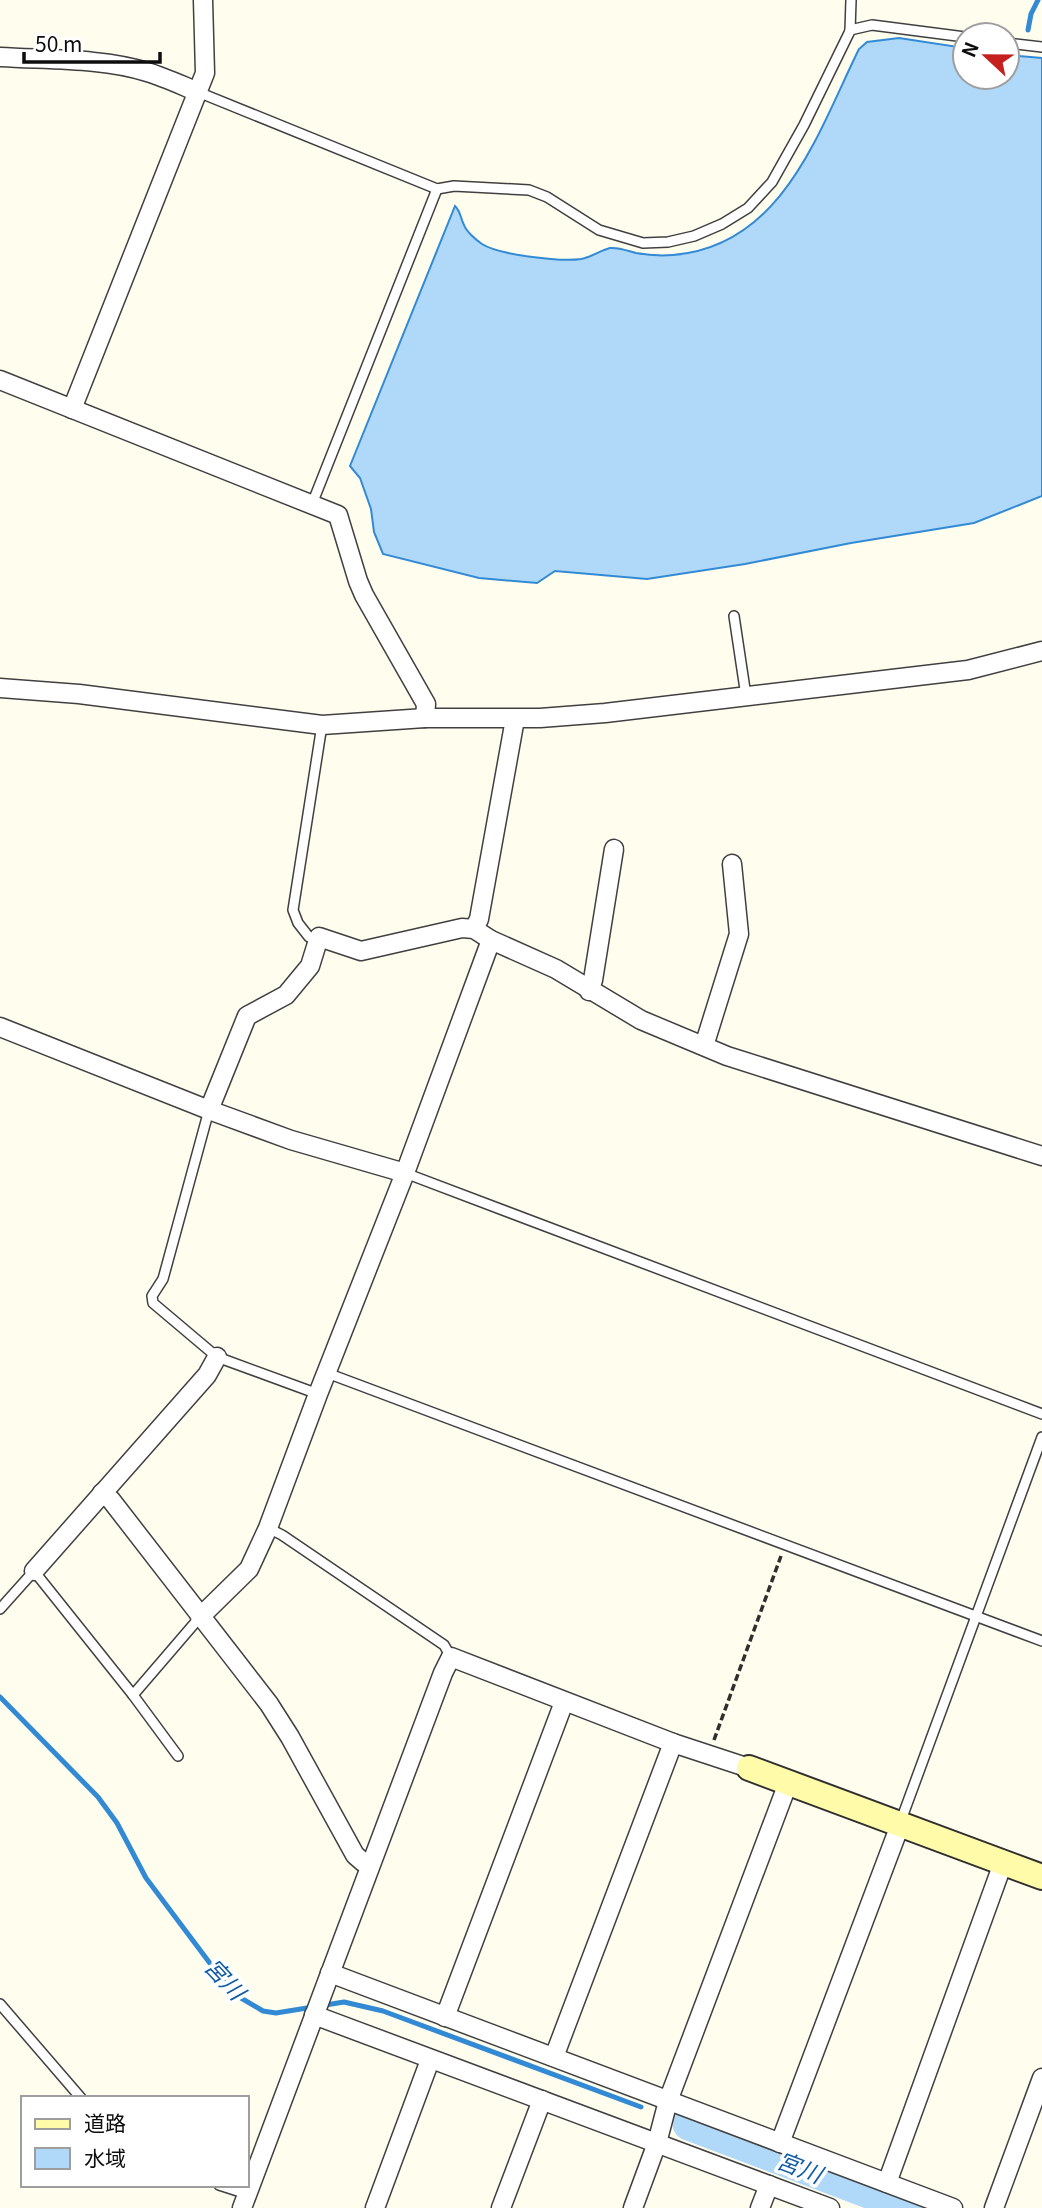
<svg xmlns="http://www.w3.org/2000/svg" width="1042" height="2208" viewBox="0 0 1042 2208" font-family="Georgia,'Noto Sans JP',serif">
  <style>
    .water { fill: #b0d9f9; stroke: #338ad4; stroke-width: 2 }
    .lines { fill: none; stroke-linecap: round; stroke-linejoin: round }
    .stream { stroke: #338ad4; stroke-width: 5 }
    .river { stroke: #b0d9f9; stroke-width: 33 }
    .lane-casing { stroke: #404040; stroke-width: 12 }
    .street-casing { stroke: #404040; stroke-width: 21 }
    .secondary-casing { stroke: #2f2f2f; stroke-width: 28 }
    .path { stroke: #2f2f2f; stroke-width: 3.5; stroke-dasharray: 7 3.5; stroke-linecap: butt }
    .lane { stroke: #fff; stroke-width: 9 }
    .street { stroke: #fff; stroke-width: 18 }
    .secondary { stroke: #fffba9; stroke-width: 24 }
    .labels { text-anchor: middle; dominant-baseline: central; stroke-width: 7; stroke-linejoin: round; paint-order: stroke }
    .water-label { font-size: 23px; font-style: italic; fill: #105ba6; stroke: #fff }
  </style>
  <rect width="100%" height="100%" fill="#fffdee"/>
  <!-- water -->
  <path class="water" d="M899 38 965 48V77H1007V55L1042 58V496L974 523 851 543 745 564 647 579 555 571 537 583 479 578 383 554 374 532 371 509 360 478 350 466 455 206C461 212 460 217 464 225 466 231 476 240 482 244 499 255 561 262 581 259 592 257 601 250 610 248 619 247 628 251 636 253 647 255 662 256 673 255 783 246 818 132 859 49L867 42Z"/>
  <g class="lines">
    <!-- stream -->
    <g class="stream">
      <polyline points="1028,30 1031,14 1038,0"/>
      <polyline points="0,1697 98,1797 117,1823 146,1878 227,1986 241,1998 263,2011 276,2013 344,2002 383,2011 641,2107"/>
    </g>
    <!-- river -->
    <polyline class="river" points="689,2124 911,2208"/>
    <defs>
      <g id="lane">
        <polyline points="850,30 872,25 965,37"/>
        <polyline points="1007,43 1042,47"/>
        <polyline points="198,92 437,189 454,186 529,190 547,197 599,230 643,243 668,242 694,236 722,224 748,208 772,182 804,125 850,31 851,0"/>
        <polyline points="312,504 437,189"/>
        <polyline points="734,616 746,696"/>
        <polyline points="319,937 309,937 298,923 293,910 322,725"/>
        <polyline points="209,1110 163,1279 152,1296 153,1303 217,1357 318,1394"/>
        <polyline points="405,1173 1042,1414"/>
        <polyline points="327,1373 1042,1641"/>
        <polyline points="268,1528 282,1535 444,1645 451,1657"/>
        <polyline points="0,1609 34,1571 133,1695 178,1756"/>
        <polyline points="133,1695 200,1617"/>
        <polyline points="900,1823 1042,1437"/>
        <polyline points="0,2004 81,2098"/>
        <polyline points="219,2185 247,2194"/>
      </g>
      <g id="street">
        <path d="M0 57C47 60 103 58 147 72 164 77 181 85 198 92"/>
        <polyline points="0,380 338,515 358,581 364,595 426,704 425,718"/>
        <polyline points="72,409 205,73 203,0"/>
        <polyline points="0,688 79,694 322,725 425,718 540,718 605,713 968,670 1042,651"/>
        <polyline points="474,929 479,919 515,719"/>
        <polyline points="589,991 593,980 614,849"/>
        <polyline points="0,1027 209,1110 291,1140 405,1173"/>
        <polyline points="704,1046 739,934 732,864"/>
        <polyline points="209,1110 247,1016 286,995 310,966 319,937 361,951 462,928 474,929 491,940 556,969 641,1020 727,1056 1042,1156"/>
        <polyline points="102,1493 111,1500 269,1704 290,1737 355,1855 363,1862 370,1865"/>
        <polyline points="34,1571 207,1375 217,1357"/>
        <polyline points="200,1617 249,1569 268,1528 318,1394 405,1173 491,940"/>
        <polyline points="330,1973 953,2208"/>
        <polyline points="314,2015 830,2208"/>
        <polyline points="445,2017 564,1702"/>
        <polyline points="554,2057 673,1743"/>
        <polyline points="780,2143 900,1825"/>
        <polyline points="887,2183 1003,1863"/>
        <polyline points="242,2208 443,1673 451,1657 673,1743 749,1768"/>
        <polyline points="375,2208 430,2060"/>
        <polyline points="501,2208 542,2100"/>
        <polyline points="633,2208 657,2143 668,2101 788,1783"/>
        <polyline points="760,2208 769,2185"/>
        <polyline points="994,2208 1042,2078"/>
      </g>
      <polyline id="secondary" points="749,1768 1042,1877"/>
    </defs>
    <!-- lane casing -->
    <use href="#lane" class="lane-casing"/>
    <!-- street casing -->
    <use href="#street" class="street-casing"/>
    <!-- secondary casing -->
    <use href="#secondary" class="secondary-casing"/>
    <!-- path -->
    <polyline class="path" points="714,1740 781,1556"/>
    <!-- lane -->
    <use href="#lane" class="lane"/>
    <!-- street -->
    <use href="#street" class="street"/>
    <!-- secondary -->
    <use href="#secondary" class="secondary"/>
  </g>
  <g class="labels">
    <!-- water labels -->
    <g class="water-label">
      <text transform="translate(226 1978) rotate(47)">宮川</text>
      <text transform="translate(800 2166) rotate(21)">宮川</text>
    </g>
  </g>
  <!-- legend -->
  <rect x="21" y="2096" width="228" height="91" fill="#ffffff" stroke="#9e9e9e" stroke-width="2"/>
  <rect x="35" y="2119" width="35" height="10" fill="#fffba9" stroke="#9e9e9e" stroke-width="2"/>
  <text x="84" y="2131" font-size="21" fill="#0d0d0d">道路</text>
  <rect x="35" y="2148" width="35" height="21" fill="#b0d9f9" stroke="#9e9e9e" stroke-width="2"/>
  <text x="84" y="2166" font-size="21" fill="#0d0d0d">水域</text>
  <!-- north arrow -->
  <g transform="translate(986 56) rotate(292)"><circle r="33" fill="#ffffff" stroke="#9e9e9e" stroke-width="2"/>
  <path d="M0-5L12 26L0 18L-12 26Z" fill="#c5201e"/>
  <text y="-10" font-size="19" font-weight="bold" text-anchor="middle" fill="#0d0d0d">N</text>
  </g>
  <!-- scale -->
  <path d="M24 52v10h136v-10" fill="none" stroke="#0d0d0d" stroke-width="3.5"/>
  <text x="35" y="52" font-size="21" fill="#0d0d0d" stroke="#ffffff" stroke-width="5" paint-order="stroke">50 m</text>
</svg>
